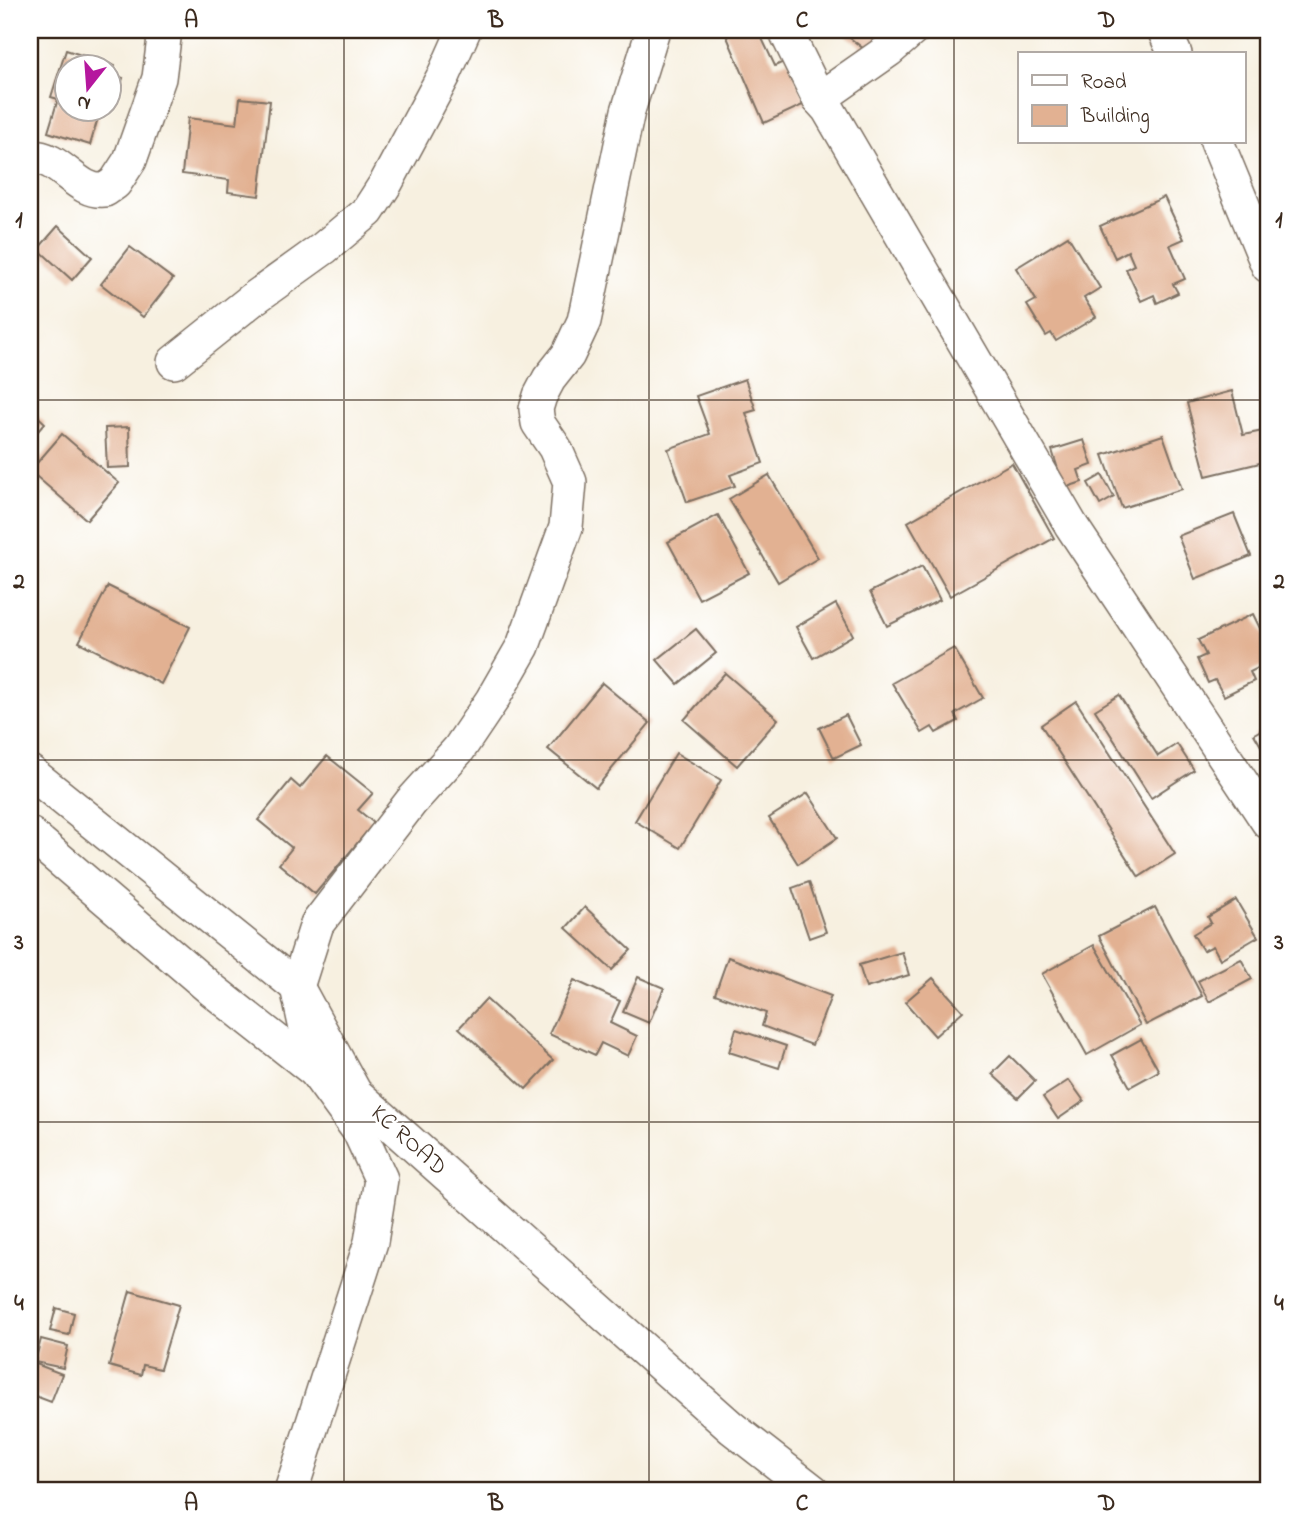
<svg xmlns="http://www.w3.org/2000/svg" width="1298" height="1521" viewBox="0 0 1298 1521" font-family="'Indie Flower',sans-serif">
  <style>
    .building { fill: #e2b192 }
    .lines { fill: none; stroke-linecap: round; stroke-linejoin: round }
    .street-casing { stroke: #7d6f62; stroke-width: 36 }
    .street { stroke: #fff; stroke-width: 33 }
    .grid { fill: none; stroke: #3b2a1e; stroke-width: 2; stroke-opacity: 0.55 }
    .labels { text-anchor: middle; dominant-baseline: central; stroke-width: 5; stroke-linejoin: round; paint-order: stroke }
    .street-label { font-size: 24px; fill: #3b2a1e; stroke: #fff }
    .neatline { fill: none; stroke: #3b2a1e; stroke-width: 2.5 }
    .grid-label { font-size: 23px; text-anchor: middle; font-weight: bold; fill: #3b2a1e }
  </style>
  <rect width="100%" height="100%" fill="#fff"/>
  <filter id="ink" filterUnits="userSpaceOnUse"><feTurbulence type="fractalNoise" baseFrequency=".0143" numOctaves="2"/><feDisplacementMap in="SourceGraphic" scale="14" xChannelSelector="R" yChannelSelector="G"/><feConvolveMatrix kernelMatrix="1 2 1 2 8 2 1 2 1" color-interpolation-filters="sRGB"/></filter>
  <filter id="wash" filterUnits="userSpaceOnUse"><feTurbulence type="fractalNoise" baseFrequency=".00686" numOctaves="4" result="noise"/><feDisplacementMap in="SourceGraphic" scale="28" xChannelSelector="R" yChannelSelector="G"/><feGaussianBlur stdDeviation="1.57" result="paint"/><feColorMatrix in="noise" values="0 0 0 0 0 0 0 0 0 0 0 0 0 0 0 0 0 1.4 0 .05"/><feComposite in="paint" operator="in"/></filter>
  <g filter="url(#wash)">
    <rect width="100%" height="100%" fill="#f7f0e0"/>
    <g id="blocks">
      <!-- building -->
      <g class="building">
        <polygon points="724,30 758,30 775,66 788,60 807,103 764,123"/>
        <polygon points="840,30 887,30 869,53"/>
        <polygon points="66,50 115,66 110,74 123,78 115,102 108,100 108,66 66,66 66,108 101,108 90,145 48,132 58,99 51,97"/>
        <polygon points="240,98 270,101 259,196 228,192 229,180 182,174 188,118 237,124"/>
        <polygon points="1164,197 1184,239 1170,245 1185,279 1173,284 1178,293 1157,303 1154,295 1141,301 1126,269 1134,265 1128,251 1115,258 1100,226"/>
        <polygon points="58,226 92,257 72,280 38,249"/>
        <polygon points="1068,236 1100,288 1084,298 1096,317 1056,341 1051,333 1046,336 1027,305 1036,300 1016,268"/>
        <polygon points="130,247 173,279 143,317 101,284"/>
        <polygon points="745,379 756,410 746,413 763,463 730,475 735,486 687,502 668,449 710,434 696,396"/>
        <polygon points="1232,391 1243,435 1263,431 1268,461 1206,476 1187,403"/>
        <polygon points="30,409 45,423 30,440"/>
        <polygon points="129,427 130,467 107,468 105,428"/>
        <polygon points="62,434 119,483 87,520 30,471"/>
        <polygon points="1163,435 1182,489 1122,508 1103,455"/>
        <polygon points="1084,440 1092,465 1078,470 1082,482 1064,488 1052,450"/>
        <polygon points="1012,463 1054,538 950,596 908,522"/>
        <polygon points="769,475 818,558 778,582 729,499"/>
        <polygon points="1102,475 1114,497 1100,505 1088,483"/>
        <polygon points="1234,514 1251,556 1195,579 1178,536"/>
        <polygon points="718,515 749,573 699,599 668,542"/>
        <polygon points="922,566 940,600 887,626 870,592"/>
        <polygon points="108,586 190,627 161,684 79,642"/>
        <polygon points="836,604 853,635 813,658 796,627"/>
        <polygon points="1253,614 1268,645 1268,663 1250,672 1254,681 1224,696 1215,680 1208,683 1197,659 1206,655 1198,640"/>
        <polygon points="696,629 716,653 678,684 657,660"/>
        <polygon points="954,648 983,698 955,714 958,721 936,733 932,727 922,733 892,683"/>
        <polygon points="725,673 778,719 737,766 684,720"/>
        <polygon points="602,683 650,723 596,788 548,749"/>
        <polygon points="1119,695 1158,756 1177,744 1194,770 1151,798 1095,710"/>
        <polygon points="1076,701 1175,854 1139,877 1041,725"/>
        <polygon points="846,715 861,745 834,758 819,728"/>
        <polygon points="1268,726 1268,758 1254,734"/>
        <polygon points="676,753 721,780 680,848 635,821"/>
        <polygon points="327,756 373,793 358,810 374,823 315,894 279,864 292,848 258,820 291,780 300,788"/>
        <polygon points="808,793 837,838 798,864 769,818"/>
        <polygon points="809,882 826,932 809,938 792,888"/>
        <polygon points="1236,900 1258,937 1220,959 1213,946 1203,951 1193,934 1211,923 1208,917"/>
        <polygon points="585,907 631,950 612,970 566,928"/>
        <polygon points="1155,907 1202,996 1146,1025 1099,936"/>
        <polygon points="1094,945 1140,1025 1087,1055 1042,974"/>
        <polygon points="902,952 909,975 866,988 859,965"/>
        <polygon points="728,957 831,996 812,1045 762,1026 766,1013 715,994"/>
        <polygon points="1241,959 1252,979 1209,1002 1198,981"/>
        <polygon points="638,977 664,988 649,1023 623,1012"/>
        <polygon points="933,978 963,1011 935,1036 905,1002"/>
        <polygon points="574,980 620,1001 610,1023 637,1036 628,1056 601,1043 595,1055 549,1034"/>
        <polygon points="486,999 553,1060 526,1089 459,1028"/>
        <polygon points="736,1029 786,1046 779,1068 729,1052"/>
        <polygon points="1141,1039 1159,1071 1130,1087 1112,1055"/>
        <polygon points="1010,1056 1035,1081 1018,1098 992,1074"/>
        <polygon points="1069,1080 1084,1101 1058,1119 1043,1097"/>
        <polygon points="130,1291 179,1305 160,1369 143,1365 141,1375 109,1366"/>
        <polygon points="56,1308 74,1313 69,1335 50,1331"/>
        <polygon points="41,1339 68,1346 63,1368 35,1362"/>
        <polygon points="36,1364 62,1374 51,1402 30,1394 30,1380"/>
      </g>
    </g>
  </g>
  <g filter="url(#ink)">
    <use href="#blocks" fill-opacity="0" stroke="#7d6f62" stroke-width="2"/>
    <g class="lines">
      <defs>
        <g id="street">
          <polyline points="785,30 819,99 828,109 1071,525 1268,822"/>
          <polyline points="1164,30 1175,54"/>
          <polyline points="819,99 889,50 912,30"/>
          <polyline points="1217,142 1268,266"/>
          <path d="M30 157C61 155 76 194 105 190L115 183 130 160 159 78 165 30"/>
          <polyline points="174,362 253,299 324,248 368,211 386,183 444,75 464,30"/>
          <polyline points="30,772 297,987 355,1093 732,1428 813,1491"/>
          <polyline points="30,834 211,989 315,1071"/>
          <polyline points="291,1491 371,1242 381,1179 359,1131 315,1071 297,987 317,924 411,802 459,749 492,700 523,646 566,527 570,482 555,448 538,423 536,409 540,396 549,379 568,355 584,321 628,111 653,30"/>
        </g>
      </defs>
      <!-- street casing -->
      <use href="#street" class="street-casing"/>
      <!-- street -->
      <use href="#street" class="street"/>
    </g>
  </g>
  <!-- grid -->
  <path class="grid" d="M344 30V1491M649 30V1491M954 30V1491M30 400H1268M30 760H1268M30 1122H1268"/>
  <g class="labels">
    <!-- street labels -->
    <g class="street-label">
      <text transform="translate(408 1141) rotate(42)">KC ROAD</text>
    </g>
  </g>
  <!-- margin -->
  <rect width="1298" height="1521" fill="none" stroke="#fff" stroke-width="77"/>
  <!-- legend -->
  <rect x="1018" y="52" width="228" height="91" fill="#ffffff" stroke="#b1aaa5" stroke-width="2"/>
  <rect x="1032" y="75" width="35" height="10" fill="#ffffff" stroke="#b1aaa5" stroke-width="2"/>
  <text x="1081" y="88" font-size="21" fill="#3b2a1e">Road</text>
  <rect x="1032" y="105" width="35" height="21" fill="#e2b192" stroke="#b1aaa5" stroke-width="2"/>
  <text x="1081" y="122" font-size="21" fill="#3b2a1e">Building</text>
  <!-- north arrow -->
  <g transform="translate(88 88) rotate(197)"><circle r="33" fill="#ffffff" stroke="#b1aaa5" stroke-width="2"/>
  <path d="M0-5L12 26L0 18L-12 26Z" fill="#b5179e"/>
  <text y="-10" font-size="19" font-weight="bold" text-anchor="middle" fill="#3b2a1e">N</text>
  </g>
  <rect x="38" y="38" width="1222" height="1444" class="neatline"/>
  <g class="grid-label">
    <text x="191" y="27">A</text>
    <text x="496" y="27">B</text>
    <text x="802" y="27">C</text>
    <text x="1107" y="27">D</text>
    <text x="19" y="227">1</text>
    <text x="1279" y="227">1</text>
    <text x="19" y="588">2</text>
    <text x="1279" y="588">2</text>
    <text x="19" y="949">3</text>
    <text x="1279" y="949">3</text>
    <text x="19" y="1310">4</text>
    <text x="1279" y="1310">4</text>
    <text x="191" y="1510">A</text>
    <text x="496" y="1510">B</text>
    <text x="802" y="1510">C</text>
    <text x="1107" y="1510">D</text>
  </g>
</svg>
